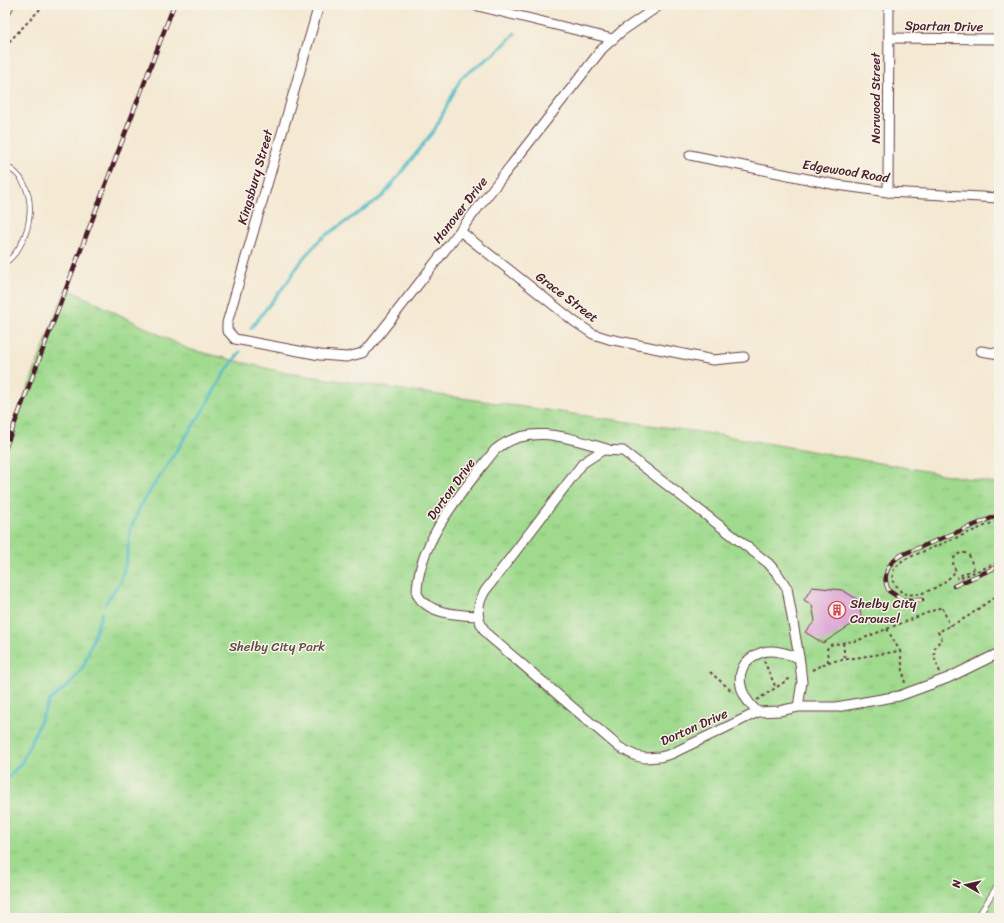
<svg xmlns="http://www.w3.org/2000/svg" width="1004" height="923" viewBox="0 0 1004 923" font-family="Sriracha,sans-serif">
  <style>
    .park { fill: url(#park-tufts); stroke: #747c5c }
    .lines { fill: none; stroke-linecap: round; stroke-linejoin: round }
    .stream { stroke: #4cbac5; stroke-width: 3 }
    .building { fill: #dda8d5 }
    .lane-casing { stroke: #643d44; stroke-width: 6 }
    .street-casing { stroke: #643d44; stroke-width: 11 }
    .secondary-casing { stroke: #643d44; stroke-width: 15 }
    .path { stroke: #643d44; stroke-width: 2; stroke-dasharray: 3 3; stroke-linecap: butt }
    .lane { stroke: #fff; stroke-width: 4.5 }
    .street { stroke: #fff; stroke-width: 9 }
    .secondary { stroke: #fce6c4; stroke-width: 13 }
    .rail-casing { stroke: #4a1f2b; stroke-width: 4.5 }
    .rail { stroke: #f7f3e8; stroke-width: 3; stroke-dasharray: 9; stroke-linecap: butt }
    .labels { text-anchor: middle; dominant-baseline: central; stroke-width: 3; stroke-linejoin: round; paint-order: stroke }
    .street-label { font-size: 13px; fill: #4a1f2b; stroke: #f7f3e8 }
    .poi-label { font-size: 13px; fill: #4a1f2b; stroke: #f7f3e8; text-anchor: start }
    .park-label { font-size: 13px; fill: #5f4e44; stroke: #f7f3e8 }
  </style>
  <defs>
    <pattern id="park-tufts" width="24" height="20" patternUnits="userSpaceOnUse"><rect width="24" height="20" fill="#9fda8d"/><path d="M3 7l-1-3M5 7V3M7 7l1-3M15 17l-1-3M17 17v-4M19 17l1-3" fill="none" stroke="#8abb7a"/></pattern>
  </defs>
  <rect width="100%" height="100%" fill="#f7f3e8"/>
  <filter id="ink" filterUnits="userSpaceOnUse"><feTurbulence type="fractalNoise" baseFrequency=".025" numOctaves="2"/><feDisplacementMap in="SourceGraphic" scale="8" xChannelSelector="R" yChannelSelector="G"/><feConvolveMatrix kernelMatrix="1 2 1 2 8 2 1 2 1" color-interpolation-filters="sRGB"/></filter>
  <filter id="wash" filterUnits="userSpaceOnUse"><feTurbulence type="fractalNoise" baseFrequency=".012" numOctaves="4" result="noise"/><feDisplacementMap in="SourceGraphic" scale="16" xChannelSelector="R" yChannelSelector="G"/><feGaussianBlur stdDeviation="0.9" result="paint"/><feColorMatrix in="noise" values="0 0 0 0 0 0 0 0 0 0 0 0 0 0 0 0 0 1.4 0 .05"/><feComposite in="paint" operator="in"/></filter>
  <g filter="url(#wash)">
    <rect width="100%" height="100%" fill="#f4e9d3"/>
    <!-- park -->
    <polygon class="park" points="66,288 188,349 286,373 720,435 999,484 999,918 5,918 5,449"/>
    <g class="lines">
      <!-- stream -->
      <g class="stream">
        <polyline points="251,328 288,281 304,257 322,238 383,196 435,129 461,78 498,51 515,33"/>
        <polyline points="105,604 121,581 127,558 130,530 141,505 202,412 223,375 240,352"/>
        <polyline points="5,781 22,762 49,701 70,684 84,665 102,613"/>
      </g>
    </g>
    <g id="blocks">
      <!-- building -->
      <polygon class="building" points="812,587 842,590 857,599 862,618 823,643 805,632 815,621 812,605 804,600"/>
    </g>
  </g>
  <g filter="url(#ink)">
    <use href="#blocks" fill-opacity="0" stroke="#643d44" stroke-width="1"/>
    <g class="lines">
      <defs>
        <g id="lane">
          <path d="M5 166C42 182 34 242 5 263"/>
          <polyline points="977,918 999,883"/>
        </g>
        <g id="street">
          <polyline points="319,5 227,323 227,330 235,339 320,355 347,357 362,353 370,346 602,49 622,31 660,5"/>
          <polyline points="474,5 613,39"/>
          <polyline points="889,38 999,39"/>
          <polyline points="690,155 837,185 888,192 999,198"/>
          <polyline points="888,192 889,5"/>
          <polyline points="460,231 575,322 593,334 609,339 713,360 744,357"/>
          <polyline points="981,351 999,354"/>
          <path d="M478 616C458 615 427 614 417 594 417 541 464 490 495 450 529 422 569 438 607 449"/>
          <path d="M798 707 802 682 800 663 787 588 777 573 768 563 623 451 603 450 583 463 485 591C475 608 476 622 489 636L619 747 636 756 645 758 660 757 671 754 758 712 779 711 798 707H836L899 696 948 678 999 653"/>
          <path d="M758 712C736 694 731 662 763 652 775 649 788 654 799 658"/>
        </g>
        <polyline id="secondary" points="5,9 7,5"/>
      </defs>
      <!-- lane casing -->
      <use href="#lane" class="lane-casing"/>
      <!-- street casing -->
      <use href="#street" class="street-casing"/>
      <!-- secondary casing -->
      <use href="#secondary" class="secondary-casing"/>
      <!-- path -->
      <g class="path">
        <polyline points="5,46 44,5"/>
        <path d="M974 569 969 555C964 551 958 553 954 558L953 565 956 571C944 585 921 599 902 593L892 580 894 569 903 560 999 520"/>
        <polyline points="974,569 957,577 958,579 999,562"/>
        <polyline points="887,629 900,651"/>
        <polyline points="843,643 845,659"/>
        <polyline points="764,661 776,688"/>
        <polyline points="828,662 827,649 830,645 859,640 942,607 950,626"/>
        <polyline points="812,670 828,662 900,651 905,684"/>
        <polyline points="710,672 733,692"/>
        <path d="M940 672C935 660 929 648 942 640L938 632 967 617 999 594"/>
        <polyline points="757,700 792,677"/>
      </g>
      <!-- lane -->
      <use href="#lane" class="lane"/>
      <!-- street -->
      <use href="#street" class="street"/>
      <!-- secondary -->
      <use href="#secondary" class="secondary"/>
      <defs>
        <g id="rail">
          <polyline points="5,449 174,5"/>
          <polyline points="954,586 999,566"/>
          <path d="M922 600H903L889 591C881 576 888 563 901 555L999 515"/>
        </g>
      </defs>
      <!-- rail casing -->
      <use href="#rail" class="rail-casing"/>
      <!-- rail -->
      <use href="#rail" class="rail"/>
    </g>
  </g>
  <!-- icons -->
  <defs>
    <symbol id="building-ring" viewBox="-11 -11 22 22"><circle r="9.5" fill="#f7f3e8" stroke="#d1495b" stroke-width="1.5"/><path d="M-4-6H4V6H1V3H-1V6H-4ZM-2.5-4.3h1.7v1.8h-1.7ZM.8-4.3h1.7v1.8H.8ZM-2.5-1h1.7V.8h-1.7ZM.8-1h1.7V.8H.8Z" fill="#d1495b"/></symbol>
  </defs>
  <g fill-rule="evenodd">
    <use href="#building-ring" x="827" y="600" width="20" height="20"/>
  </g>
  <g class="labels">
    <!-- street labels -->
    <g class="street-label">
      <text transform="translate(944 26) rotate(1)">Spartan Drive</text>
      <text transform="translate(875 98) rotate(-90)">Norwood Street</text>
      <text transform="translate(846 171) rotate(9)">Edgewood Road</text>
      <text transform="translate(255 177) rotate(-74)">Kingsbury Street</text>
      <text transform="translate(460 210) rotate(-52)">Hanover Drive</text>
      <text transform="translate(567 297) rotate(37)">Grace Street</text>
      <text transform="translate(451 489) rotate(-54)">Dorton Drive</text>
      <text transform="translate(694 727) rotate(-24)">Dorton Drive</text>
    </g>
    <!-- poi labels -->
    <g class="poi-label">
      <text x="850" y="603">Shelby City<tspan x="850" dy="15">Carousel</tspan></text>
    </g>
    <!-- park labels -->
    <g class="park-label">
      <text x="277" y="646">Shelby City Park</text>
    </g>
  </g>
  <!-- margin -->
  <rect width="1004" height="923" fill="none" stroke="#f7f3e8" stroke-width="20"/>
  <!-- north arrow -->
  <g transform="translate(966 885) rotate(278)" stroke="#f7f3e8" stroke-width="3" paint-order="stroke">
  <path d="M0-3L7 15L0 10L-7 15Z" fill="#4a1f2b"/>
  <text y="-6" font-size="11" font-weight="bold" text-anchor="middle" fill="#4a1f2b">N</text>
  </g>
</svg>
